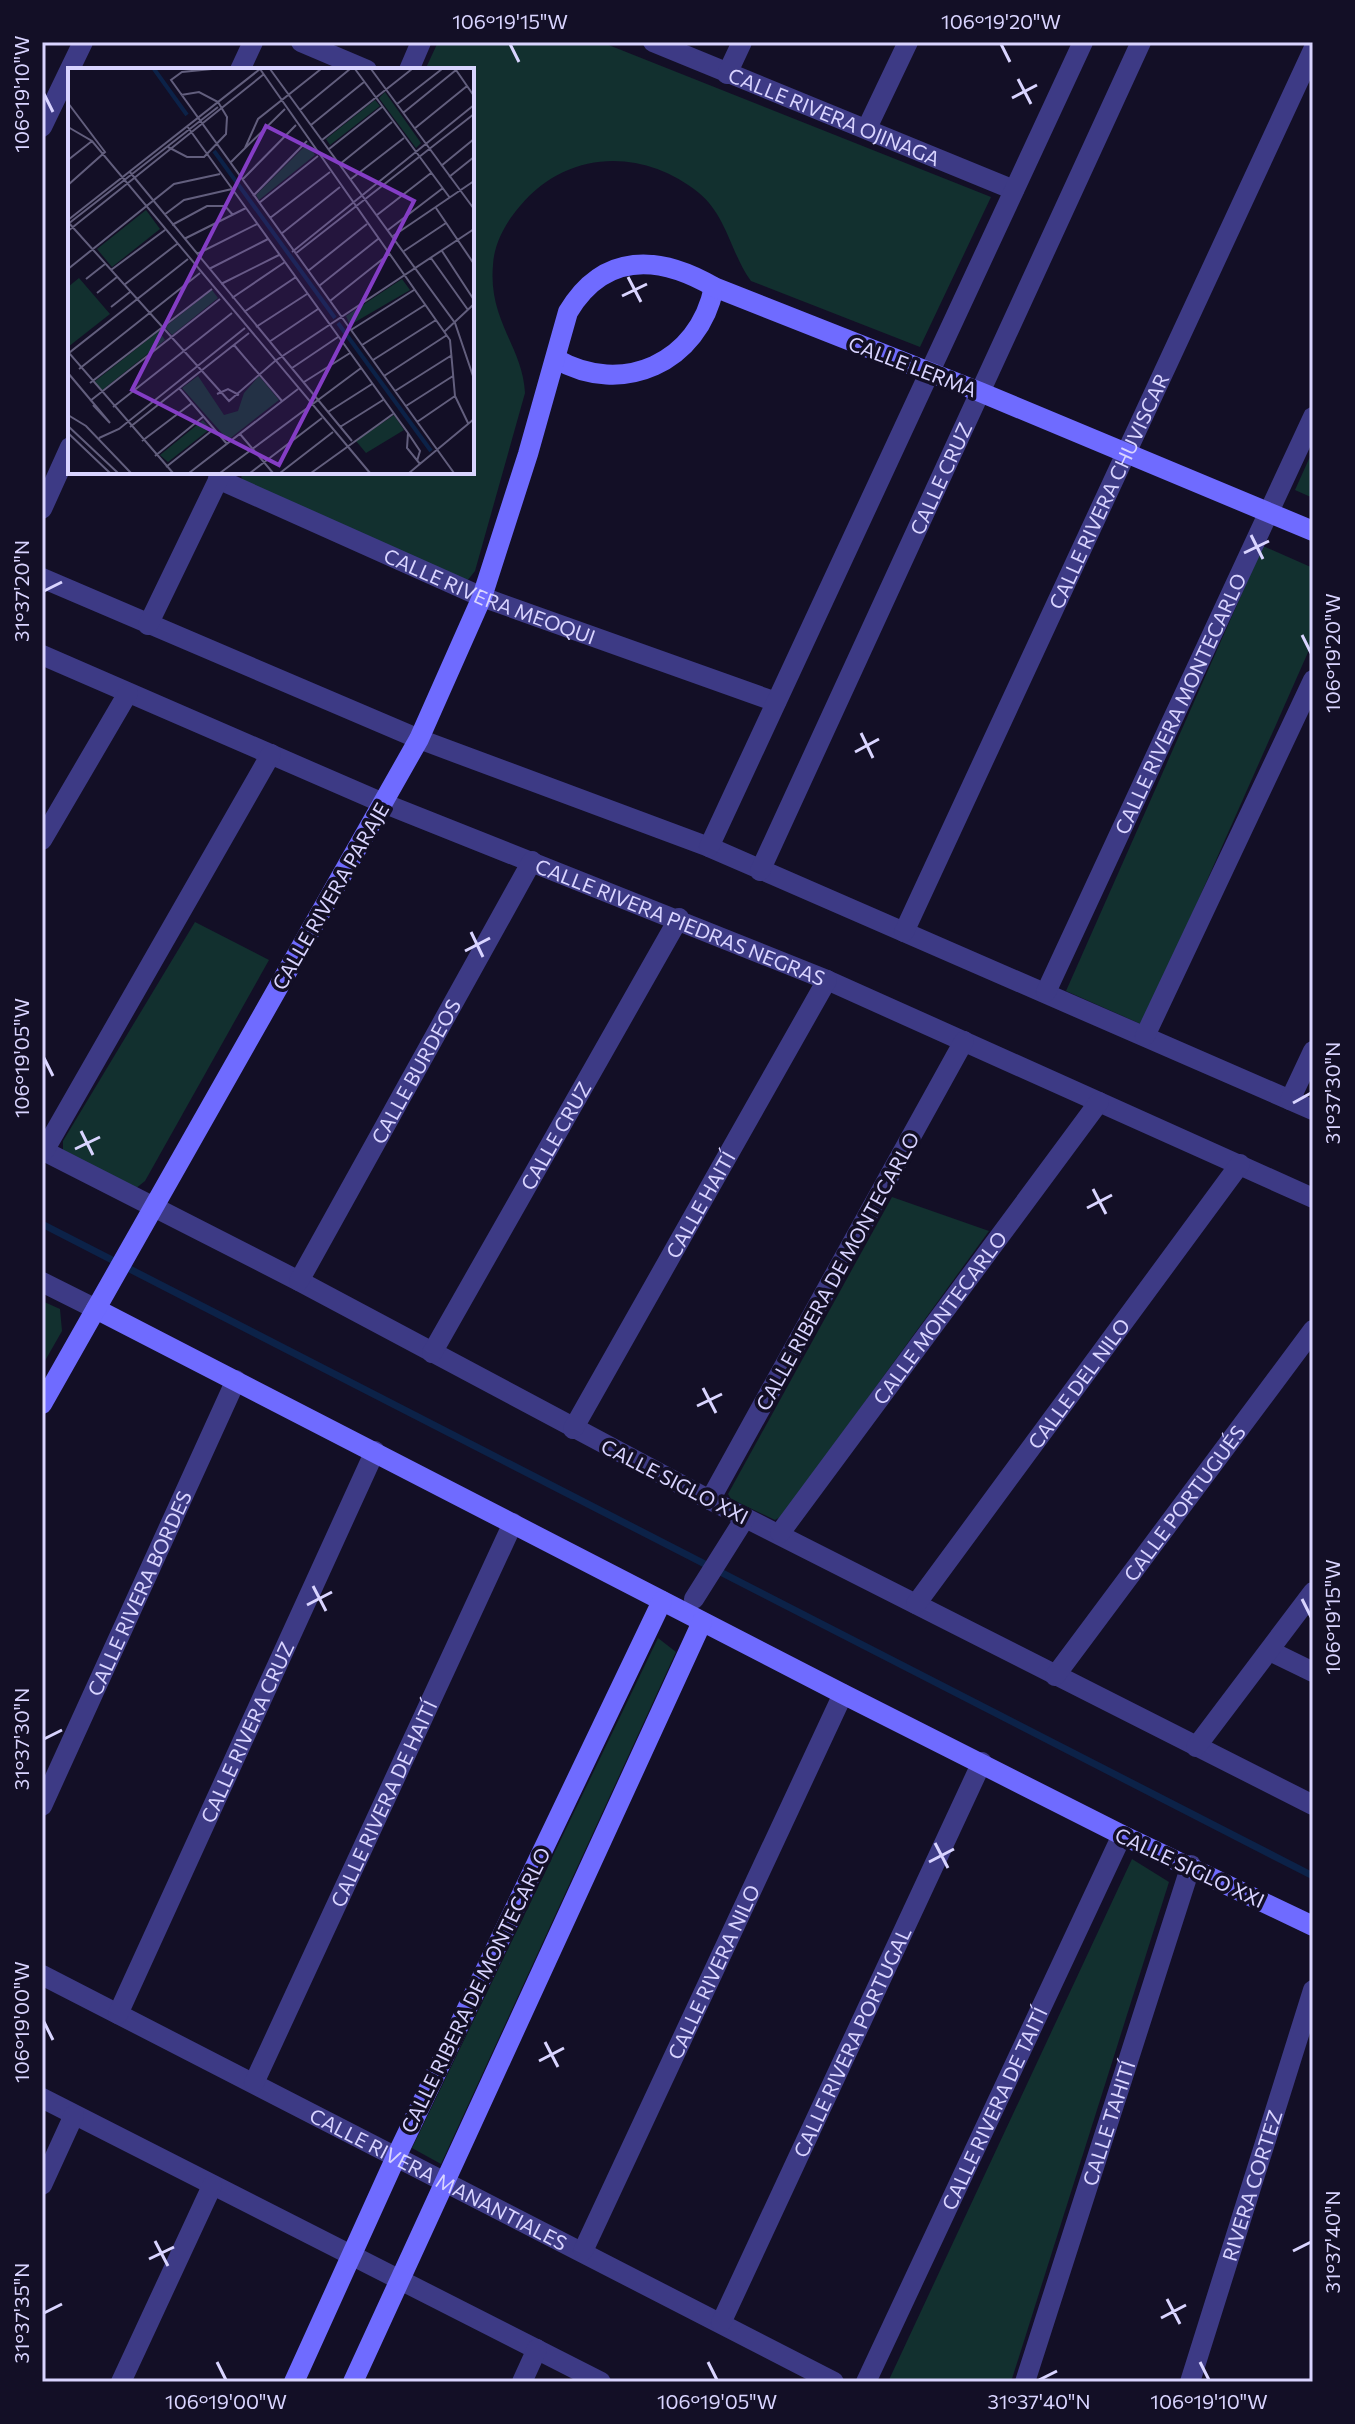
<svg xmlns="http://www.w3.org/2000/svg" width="1355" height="2424" viewBox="0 0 1355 2424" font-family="Commissioner,sans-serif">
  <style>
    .green { fill: #12302f }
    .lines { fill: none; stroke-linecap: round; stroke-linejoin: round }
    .stream { stroke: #0c2248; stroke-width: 7 }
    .street { stroke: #3d3a85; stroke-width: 20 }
    .secondary { stroke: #6f6bff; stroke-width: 20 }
    .ticks { fill: none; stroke: #d9d4ff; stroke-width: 3 }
    .labels { text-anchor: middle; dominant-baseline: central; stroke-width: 7; stroke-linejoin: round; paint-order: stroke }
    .street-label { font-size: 20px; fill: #d9d4ff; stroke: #130f26 }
    .inset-river { fill: none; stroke: #0c2248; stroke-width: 4 }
    .inset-road { fill: none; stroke: #625e7d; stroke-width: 2 }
    .view { fill: #843dc5; fill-opacity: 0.15; stroke: #843dc5; stroke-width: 4 }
    .inset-edge { fill: none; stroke: #d9d4ff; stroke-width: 4 }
    .neatline { fill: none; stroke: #d9d4ff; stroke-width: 3 }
    .ticks-label { font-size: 20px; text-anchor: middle; fill: #d9d4ff }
  </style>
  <rect width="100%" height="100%" fill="#130f26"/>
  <!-- green -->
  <g class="green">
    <path d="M438 42H601L991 197 920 347 751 281C731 254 727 216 699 193 643 148 568 149 520 206 506 222 494 243 493 265 488 321 523 347 525 393L475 571 467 581 242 483 241 472H472V70H425Z"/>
    <polygon points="1313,450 1313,498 1295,490"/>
    <polygon points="1263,546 1313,568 1313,641 1143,1025 1066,991"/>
    <polygon points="195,922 269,960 145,1181 135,1189 63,1151 63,1141"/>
    <polygon points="892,1197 989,1231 782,1516 775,1520 731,1499 728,1494"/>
    <polygon points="42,1301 60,1309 62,1331 42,1366"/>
    <polygon points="658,1638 676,1652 441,2164 412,2148"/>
    <polygon points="1132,1859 1169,1882 1011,2382 888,2382"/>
  </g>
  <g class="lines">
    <!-- stream -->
    <polyline class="stream" points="42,1224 1313,1876"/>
    <!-- street -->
    <g class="street">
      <polyline points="301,42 367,70"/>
      <path id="s1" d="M653 42 1014 190"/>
      <polyline points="240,70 253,42"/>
      <polyline points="409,70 421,42"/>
      <polyline points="727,74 742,42"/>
      <polyline points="42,127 83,42"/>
      <polyline points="867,128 908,42"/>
      <path id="s2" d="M218 479 482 597 776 702"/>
      <polyline points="42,509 70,447"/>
      <polyline points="42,578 419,739 709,847 1313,1110"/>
      <polyline points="148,625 222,472"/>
      <path id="s3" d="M42 655 383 803 827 980 1313 1198"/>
      <polyline points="42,840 128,693"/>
      <polyline points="709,847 1083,42"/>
      <path id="s4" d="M760 871 1141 42"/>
      <path id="s5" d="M904 932 1313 50"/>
      <path id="s6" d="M1046 992 1313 417"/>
      <polyline points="1145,1036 1313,680"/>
      <polyline points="1290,1100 1313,1051"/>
      <polyline points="42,1150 299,1281 710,1500 1313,1805"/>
      <polyline points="44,1151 271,754"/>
      <path id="s7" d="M299 1281 532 861"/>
      <polyline points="42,1282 96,1309"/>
      <path id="s8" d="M432 1353 679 918"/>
      <path id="s9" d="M573 1429 827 980"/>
      <polyline points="710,1500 964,1041"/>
      <path id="s10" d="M780 1533 1099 1102"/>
      <polyline points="694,1599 745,1518"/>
      <path id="s11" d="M916 1604 1240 1164"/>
      <polyline points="1270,1651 1313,1672"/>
      <path id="s12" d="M1055 1676 1313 1330"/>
      <polyline points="1196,1747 1313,1592"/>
      <path id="s13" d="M42 1806 236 1380"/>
      <path id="s14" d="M42 1975 834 2382"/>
      <path id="s15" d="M118 2014 375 1451"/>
      <path id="s16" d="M254 2083 513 1523"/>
      <polyline points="42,2098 601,2382"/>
      <polyline points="42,2185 74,2115"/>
      <path id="s17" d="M583 2251 843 1694"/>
      <path id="s18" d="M721 2323 982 1762"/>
      <polyline points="121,2382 212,2186"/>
      <polyline points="522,2382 537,2349"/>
      <path id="s19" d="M866 2382 1122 1835"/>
      <path id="s20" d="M1025 2382 1191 1865"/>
      <path id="s21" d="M1190 2382 1313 1990"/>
    </g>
    <!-- secondary -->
    <g class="secondary">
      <path d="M556 359C622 397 699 363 714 287"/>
      <polyline points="96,1309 843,1694 1122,1835 1313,1926"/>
      <path d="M42 1404 419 739 482 597 528 454 568 312C604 252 659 255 714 287L980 392 1313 531"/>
      <polyline points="294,2382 396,2157 662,1601"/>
      <polyline points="353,2382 702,1622"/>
    </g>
  </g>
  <!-- ticks -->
  <path class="ticks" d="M510 44 519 62M1001 44 1010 62M1018 79 1031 104M44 94 53 112M1012 98 1037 85M628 277 641 302M622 296 647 284M1251 535 1263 559M1244 553 1269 541M44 591 62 582M1302 635 1311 653M861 733 873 758M855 752 879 739M471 932 483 957M465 951 490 938M44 1058 53 1076M1293 1103 1311 1093M81 1131 93 1155M75 1149 100 1137M1093 1189 1106 1214M1087 1208 1112 1195M703 1388 716 1413M697 1406 722 1394M313 1586 326 1611M1302 1599 1311 1617M307 1605 332 1592M44 1739 62 1730M935 1843 948 1868M929 1862 954 1849M44 2022 53 2040M545 2042 558 2067M539 2061 564 2048M155 2241 168 2266M1293 2251 1311 2242M149 2259 174 2247M1167 2299 1180 2324M44 2313 62 2304M1161 2318 1186 2305M217 2362 226 2380M708 2362 717 2380M1200 2362 1209 2380M1039 2380 1057 2371"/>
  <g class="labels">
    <!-- street labels -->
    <g class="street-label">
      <text stroke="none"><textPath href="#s1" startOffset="196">CALLE RIVERA OJINAGA</textPath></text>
      <text transform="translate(913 366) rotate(21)">CALLE LERMA</text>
      <text stroke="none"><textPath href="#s4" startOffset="432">CALLE CRUZ</textPath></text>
      <text stroke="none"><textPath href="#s5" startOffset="486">CALLE RIVERA CHUVISCAR</textPath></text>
      <text stroke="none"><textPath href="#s2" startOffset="296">CALLE RIVERA MEOQUI</textPath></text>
      <text stroke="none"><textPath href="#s6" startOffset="318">CALLE RIVERA MONTECARLO</textPath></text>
      <text transform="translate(330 896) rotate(-60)">CALLE RIVERA PARAJE</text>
      <text stroke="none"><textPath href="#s3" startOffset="692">CALLE RIVERA PIEDRAS NEGRAS</textPath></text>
      <text stroke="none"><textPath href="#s7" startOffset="240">CALLE BURDEOS</textPath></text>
      <text stroke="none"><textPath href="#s8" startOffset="250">CALLE CRUZ</textPath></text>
      <text stroke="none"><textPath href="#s9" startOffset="258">CALLE HAITÍ</textPath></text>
      <text transform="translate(837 1271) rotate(-61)">CALLE RIBERA DE MONTECARLO</text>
      <text stroke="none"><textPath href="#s10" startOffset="268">CALLE MONTECARLO</textPath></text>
      <text stroke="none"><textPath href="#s11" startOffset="274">CALLE DEL NILO</textPath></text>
      <text transform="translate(675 1481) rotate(27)">CALLE SIGLO XXI</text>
      <text stroke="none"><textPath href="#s12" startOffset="216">CALLE PORTUGUÉS</textPath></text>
      <text stroke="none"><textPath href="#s13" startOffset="234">CALLE RIVERA BORDES</textPath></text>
      <text stroke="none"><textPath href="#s15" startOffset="310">CALLE RIVERA CRUZ</textPath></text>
      <text stroke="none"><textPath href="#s16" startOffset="308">CALLE RIVERA DE HAITÍ</textPath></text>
      <text transform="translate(1190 1867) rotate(25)">CALLE SIGLO XXI</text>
      <text stroke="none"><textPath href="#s17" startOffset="308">CALLE RIVERA NILO</textPath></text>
      <text transform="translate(475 1990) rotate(-64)">CALLE RIBERA DE MONTECARLO</text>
      <text stroke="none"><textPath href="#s18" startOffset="310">CALLE RIVERA PORTUGAL</textPath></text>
      <text stroke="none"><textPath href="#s19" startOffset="302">CALLE RIVERA DE TAITÍ</textPath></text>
      <text stroke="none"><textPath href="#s20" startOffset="272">CALLE TAHITÍ</textPath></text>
      <text stroke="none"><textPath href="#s14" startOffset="446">CALLE RIVERA MANANTIALES</textPath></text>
      <text stroke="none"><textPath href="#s21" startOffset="206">RIVERA CORTEZ</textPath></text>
    </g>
  </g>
  <!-- overview -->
  <g transform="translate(68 68)">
    <rect width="406" height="406" fill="#130f26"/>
    <path d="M317 24 353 75 348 80 311 30ZM307 32 312 38 262 77 258 71ZM240 75 247 87 191 132 188 127ZM78 142 92 161 44 199 29 181ZM11 210 42 246 0 279V219ZM334 211 342 222 282 257 278 248ZM144 222 150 230 104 267 97 259ZM91 263 97 272 33 323 26 314ZM130 308 156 347 170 343 176 325 191 308 211 332 160 372 114 320ZM326 347 336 362 298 385 288 373ZM135 352 142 361 100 394 92 387Z" fill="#12302f"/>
    <path class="inset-river" d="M86 1 119 47M146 83 267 250M270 255 363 383"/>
    <path class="inset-road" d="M144 1 114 4 103 12 386 405M192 1 382 272 387 328 400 355M202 1 387 255 406 311M287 1 382 130M303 1 406 141M388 2 406 28M0 35 37 84 0 117M329 36 374 1M232 42 282 1M335 45 388 2M243 57 296 14M119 58 340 365 339 380 352 396M0 59 24 73 302 405M346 61 399 18M254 72 344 1M100 79 119 89H136L158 66 159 49 150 34 131 24 113 27M177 80 190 51 253 1M261 81 314 39M0 92 24 73M162 95 217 41M272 96 324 54M373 98 406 71M61 103 284 373M381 109 406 89M283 111 336 70M174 112 228 57M185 128 239 73M191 135 250 88M368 140 406 196M96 147 116 132 164 121M309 147 363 105M202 150 262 104M0 152 192 1M0 154 161 333 207 293 406 161M0 156 150 39M104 157 139 138H157L165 147M320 162 375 120M0 163 196 6M213 166 272 119M325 168 406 113M116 171 178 140M336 183 378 155M374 183 406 232M224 184 406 37M129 186 189 156M227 186 406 46M363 190 400 242M0 201 106 116 152 106M141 201 200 171M43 202 97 162M240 203 299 156M18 211 37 196M153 216 211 187M56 217 109 176M251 218 310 171M29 225 49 209M164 230 217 194M262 233 321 186M43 239 62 224M176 244 228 209M188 259 239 226M283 262 346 222M376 264 406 236M201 274 250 241M166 277 214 333M294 277 357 237M305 292 368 252M224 300 270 269M11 301 132 205M0 305 42 355M316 308 379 267M236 314 282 285M22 315 144 221M111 320 159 376M327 323 384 287M149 326 160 321 171 327M22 333 152 231M25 337 42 355M338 338 385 308M45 339 164 245M260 344 304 316M0 347 18 358 63 405M349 354 387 328M0 358 50 405M62 359 181 265M272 359 315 332M0 365 42 405M340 365 352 383 349 393M172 366 205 405M31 370 51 361 177 260M74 373 124 335M87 388 136 348M98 399 146 361M105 405 1 285 120 191M121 405 230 321M152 405 293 300M182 405 254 350M212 405 265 364M243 405 325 346M341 405 406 351"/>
    <path class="view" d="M198 58 346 133 211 397 64 322Z"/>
    <rect width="406" height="406" class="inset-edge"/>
  </g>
  <!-- border -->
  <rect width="1355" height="2424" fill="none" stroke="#130f26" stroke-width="88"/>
  <rect x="44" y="44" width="1267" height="2336" class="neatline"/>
  <g class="ticks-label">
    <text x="510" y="29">106°19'15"W</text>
    <text x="1001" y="29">106°19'20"W</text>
    <text transform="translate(22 94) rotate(-90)" y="7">106°19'10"W</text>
    <text transform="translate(22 591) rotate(-90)" y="7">31°37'20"N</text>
    <text transform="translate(1333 653) rotate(-90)" y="7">106°19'20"W</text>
    <text transform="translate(22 1058) rotate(-90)" y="7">106°19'05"W</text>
    <text transform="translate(1333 1093) rotate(-90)" y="7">31°37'30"N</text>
    <text transform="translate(1333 1617) rotate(-90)" y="7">106°19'15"W</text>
    <text transform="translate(22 1739) rotate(-90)" y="7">31°37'30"N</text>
    <text transform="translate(22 2022) rotate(-90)" y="7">106°19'00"W</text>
    <text transform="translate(1333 2242) rotate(-90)" y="7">31°37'40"N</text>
    <text transform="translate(22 2313) rotate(-90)" y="7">31°37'35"N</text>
    <text x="226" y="2409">106°19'00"W</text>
    <text x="717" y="2409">106°19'05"W</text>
    <text x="1039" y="2409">31°37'40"N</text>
    <text x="1209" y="2409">106°19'10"W</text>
  </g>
</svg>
